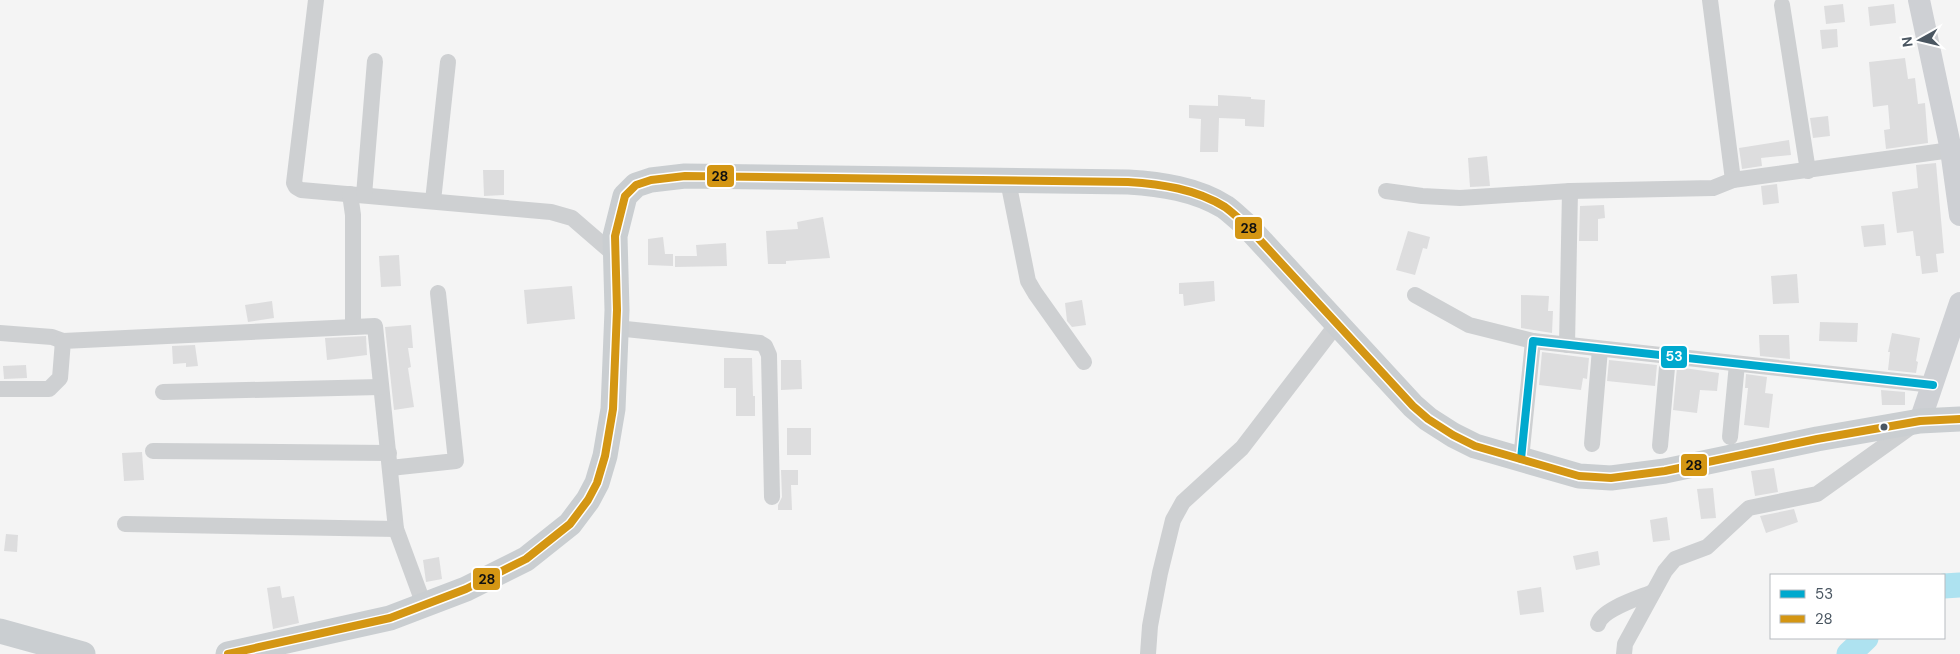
<svg xmlns="http://www.w3.org/2000/svg" width="1960" height="654" viewBox="0 0 1960 654" font-family="'DM Sans',sans-serif">
  <style>
    .lines { fill: none; stroke-linecap: round; stroke-linejoin: round }
    .river { stroke: #aee2f0; stroke-width: 25 }
    .building { fill: #ddddde }
    .street { stroke: #ced0d2; stroke-width: 16 }
    .secondary { stroke: #ced0d4; stroke-width: 22 }
    .primary { stroke: #caced1; stroke-width: 25 }
    .bus-1-casing { stroke: #fff; stroke-width: 11 }
    .bus-2-casing { stroke: #fff; stroke-width: 11 }
    .bus-1 { stroke: #00a9ce; stroke-width: 8 }
    .bus-2 { stroke: #d49613; stroke-width: 8 }
    .bus-dot { fill: #4a5661; stroke: #fff; stroke-width: 2 }
    .line-badge { stroke: #fff; stroke-width: 2 }
    .badge-label { font-size: 14px; text-anchor: middle; font-weight: bold; fill: #fff }
    .pale-badge-label { font-size: 14px; text-anchor: middle; font-weight: bold; fill: #111 }
  </style>
  <rect width="100%" height="100%" fill="#f4f4f4"/>
  <g class="lines">
    <!-- river -->
    <g class="river">
      <polyline points="1944,586 1960,585"/>
      <polyline points="1849,654 1866,638"/>
    </g>
  </g>
  <!-- building -->
  <g class="building">
    <polygon points="1843,4 1845,22 1826,24 1824,6"/>
    <polygon points="1894,4 1896,23 1870,26 1868,7"/>
    <polygon points="1837,29 1838,47 1822,49 1820,30"/>
    <polygon points="1905,58 1908,79 1915,78 1918,104 1925,103 1928,143 1886,149 1884,130 1890,129 1888,105 1873,107 1869,62"/>
    <polygon points="1218,95 1251,97 1251,99 1265,100 1264,127 1245,126 1245,119 1219,118 1218,152 1200,152 1201,119 1189,118 1189,105 1218,106"/>
    <polygon points="1828,116 1830,136 1813,138 1810,118"/>
    <polygon points="1789,140 1791,155 1761,158 1762,166 1742,169 1739,148"/>
    <polygon points="1487,156 1490,186 1470,187 1468,158"/>
    <polygon points="1936,163 1944,253 1936,254 1938,272 1922,274 1920,256 1916,256 1913,231 1897,233 1892,192 1918,188 1916,165"/>
    <polygon points="483,170 504,170 504,195 484,196"/>
    <polygon points="1777,184 1779,203 1763,205 1761,186"/>
    <polygon points="1604,205 1605,218 1598,219 1598,241 1579,241 1580,206"/>
    <polygon points="823,217 830,258 786,261 786,264 768,264 766,231 798,229 797,222"/>
    <polygon points="1884,224 1886,245 1864,247 1861,226"/>
    <polygon points="1408,231 1430,237 1427,249 1423,248 1415,275 1396,270"/>
    <polygon points="663,237 665,254 673,254 673,266 648,265 648,239"/>
    <polygon points="726,243 727,266 675,267 675,256 697,256 696,245"/>
    <polygon points="399,255 401,286 381,287 379,256"/>
    <polygon points="1797,274 1799,303 1773,304 1771,276"/>
    <polygon points="1214,281 1215,301 1184,306 1183,294 1179,294 1179,283"/>
    <polygon points="572,286 575,319 527,324 524,290"/>
    <polygon points="1521,295 1549,296 1548,311 1553,311 1552,333 1521,328"/>
    <polygon points="1082,300 1086,325 1072,327 1067,321 1065,303"/>
    <polygon points="272,301 274,318 248,322 245,305"/>
    <polygon points="1820,322 1858,323 1857,342 1819,341"/>
    <polygon points="411,325 413,348 408,348 411,367 408,368 414,407 394,410 385,327"/>
    <polygon points="1892,333 1920,338 1916,361 1918,362 1916,373 1888,370 1890,352 1888,352"/>
    <polygon points="1759,335 1789,335 1790,359 1760,356"/>
    <polygon points="366,336 367,355 327,360 325,338"/>
    <polygon points="195,345 198,366 186,367 186,363 173,364 172,346"/>
    <polygon points="1542,352 1589,358 1587,379 1583,378 1581,390 1539,385"/>
    <polygon points="724,358 752,358 753,396 755,396 755,416 736,416 736,388 724,388"/>
    <polygon points="781,360 801,360 802,389 781,390"/>
    <polygon points="1609,360 1657,365 1655,386 1607,381"/>
    <polygon points="26,365 27,378 4,379 3,366"/>
    <polygon points="1677,367 1719,373 1717,391 1700,390 1697,413 1673,410"/>
    <polygon points="1746,374 1767,377 1765,393 1773,394 1769,428 1744,425 1748,388 1745,388"/>
    <polygon points="1881,390 1905,392 1905,405 1882,405"/>
    <rect x="787" y="428" width="24" height="27"/>
    <polygon points="142,452 144,480 124,481 122,453"/>
    <polygon points="1774,468 1778,492 1755,496 1751,471"/>
    <polygon points="781,470 798,470 798,485 791,485 792,510 778,510 778,505 782,497"/>
    <polygon points="1713,488 1716,518 1701,519 1697,489"/>
    <polygon points="1794,509 1798,522 1766,533 1760,516"/>
    <polygon points="1667,517 1670,540 1653,542 1650,520"/>
    <polygon points="6,534 18,535 17,552 4,551"/>
    <polygon points="1598,551 1600,565 1576,570 1573,556"/>
    <polygon points="439,557 442,579 426,582 423,560"/>
    <polygon points="280,586 282,598 294,596 299,623 273,629 267,588"/>
    <polygon points="1541,587 1544,612 1520,615 1517,591"/>
  </g>
  <g class="lines">
    <!-- street -->
    <g class="street">
      <polyline points="316,0 294,183 296,187 301,190 551,212 572,218 616,256"/>
      <polyline points="1710,0 1733,180"/>
      <polyline points="1782,5 1808,171"/>
      <polyline points="1008,181 1028,281 1035,293 1084,362"/>
      <polyline points="1386,191 1422,196 1460,198 1570,191 1713,188 1733,180 1951,150"/>
      <polyline points="350,194 353,215 353,327"/>
      <polyline points="364,195 375,61"/>
      <polyline points="433,201 448,62"/>
      <polyline points="1415,295 1469,325 1533,341"/>
      <polyline points="616,328 760,343 765,346 769,355 772,497"/>
      <polyline points="0,333 52,337 63,341"/>
      <polyline points="1567,345 1570,191"/>
      <polyline points="0,389 49,389 60,378 63,341 375,326 396,529 424,605"/>
      <polyline points="163,392 380,387"/>
      <polyline points="1730,437 1737,364"/>
      <polyline points="1592,444 1600,349"/>
      <polyline points="1660,446 1668,356"/>
      <polyline points="153,451 389,453"/>
      <polyline points="1521,459 1533,341 1933,385"/>
      <polyline points="390,468 456,461 438,293"/>
      <polyline points="125,524 396,529"/>
      <path d="M1598 624C1602 609 1639 598 1653 592"/>
      <polyline points="1148,654 1150,626 1160,573 1173,520 1183,502 1242,448 1337,324"/>
      <polyline points="1624,654 1625,644 1665,571 1675,559 1707,547 1749,508 1817,494 1912,426"/>
    </g>
    <!-- secondary -->
    <g class="secondary">
      <polyline points="1919,0 1951,150 1960,215"/>
      <polyline points="1920,421 1960,303"/>
    </g>
    <!-- primary -->
    <g class="primary">
      <polyline points="0,631 83,654"/>
      <path d="M228 654 390 618 466 589 526 559 570 524 588 500 597 483 605 456 613 409 617 310 615 236 625 196 636 185 651 180 685 176 1128 182C1161 184 1196 189 1225 207 1232 212 1239 219 1246 225L1413 406 1428 419 1453 435 1475 446 1579 476 1611 478 1665 471 1817 439 1920 421 1960 419"/>
    </g>
    <defs>
      <polyline id="bus-1" points="1521,459 1533,341 1933,385"/>
      <path id="bus-2" d="M228 654 390 618 466 589 526 559 570 524 588 500 597 483 605 456 613 409 617 310 615 236 625 196 636 185 651 180 685 176 1128 182C1161 184 1196 189 1225 207 1232 212 1239 219 1246 225L1413 406 1428 419 1453 435 1475 446 1579 476 1611 478 1665 471 1817 439 1920 421 1960 419"/>
    </defs>
    <!-- bus-1 casing -->
    <use href="#bus-1" class="bus-1-casing"/>
    <!-- bus-2 casing -->
    <use href="#bus-2" class="bus-2-casing"/>
    <!-- bus-1 -->
    <use href="#bus-1" class="bus-1"/>
    <!-- bus-2 -->
    <use href="#bus-2" class="bus-2"/>
  </g>
  <!-- markers -->
  <circle class="bus-dot" cx="1884" cy="427" r="4.5"/>
  <g class="line-badge">
    <rect x="706" y="164" width="29" height="24" rx="5" fill="#d49613"/>
    <rect x="1234" y="216" width="29" height="24" rx="5" fill="#d49613"/>
    <rect x="1660" y="345" width="28" height="24" rx="5" fill="#00a9ce"/>
    <rect x="1680" y="453" width="28" height="24" rx="5" fill="#d49613"/>
    <rect x="472" y="567" width="29" height="24" rx="5" fill="#d49613"/>
  </g>
  <g class="badge-label">
    <text x="1674" y="361">53</text>
  </g>
  <g class="pale-badge-label">
    <text x="720" y="181">28</text>
    <text x="1249" y="233">28</text>
    <text x="1694" y="470">28</text>
    <text x="487" y="584">28</text>
  </g>
  <!-- legend -->
  <rect x="1770" y="574" width="175" height="65" fill="#ffffff" stroke="#b7bbc0"/>
  <rect x="1780" y="590" width="25" height="8" fill="#00a9ce" stroke="#b7bbc0"/>
  <text x="1815" y="599" font-size="15" fill="#4a5661">53</text>
  <rect x="1780" y="615" width="25" height="8" fill="#d49613" stroke="#b7bbc0"/>
  <text x="1815" y="624" font-size="15" fill="#4a5661">28</text>
  <!-- north arrow -->
  <g transform="translate(1920 40) rotate(262)" stroke="#ffffff" stroke-width="4" paint-order="stroke">
  <path d="M0-4L9 19L0 12L-9 19Z" fill="#4a5661"/>
  <text y="-8" font-size="14" font-weight="bold" text-anchor="middle" fill="#4a5661">N</text>
  </g>
</svg>
